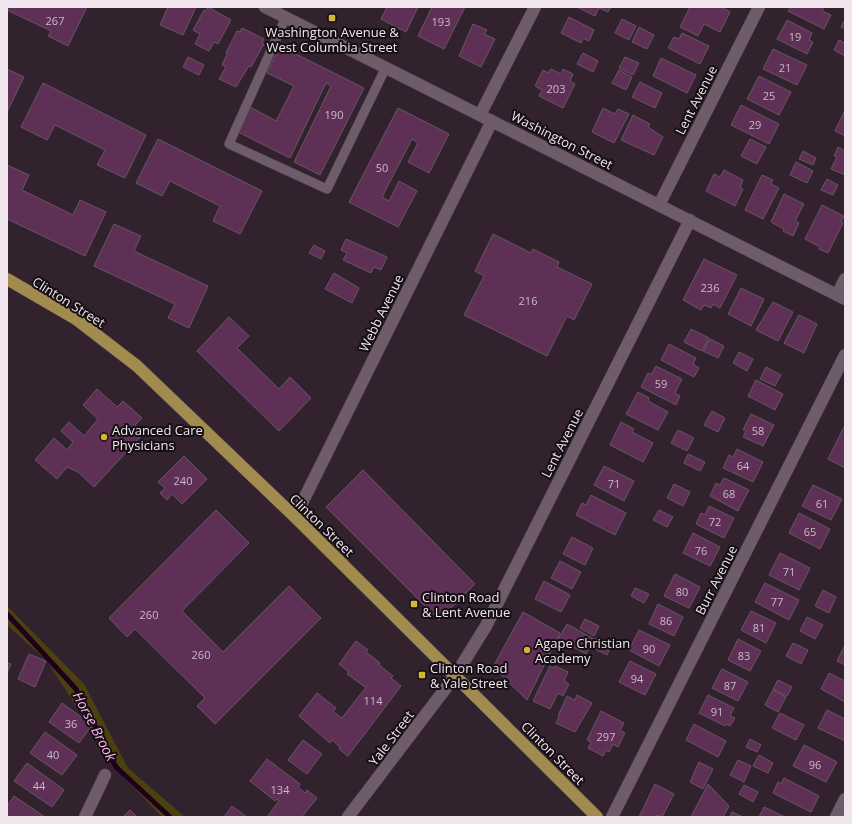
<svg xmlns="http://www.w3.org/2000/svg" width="852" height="824" viewBox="0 0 852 824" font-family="'Open Sans',sans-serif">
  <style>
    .green { fill: #4b4010 }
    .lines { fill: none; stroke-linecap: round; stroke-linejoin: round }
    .stream { stroke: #1f001b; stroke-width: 5 }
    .building { fill: #5e3055; stroke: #685663 }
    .lane-casing { stroke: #4d404a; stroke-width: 10 }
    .street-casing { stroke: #4d404a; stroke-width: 13 }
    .secondary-casing { stroke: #4d404a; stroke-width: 13 }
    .primary-casing { stroke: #4d404a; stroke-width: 13 }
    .lane { stroke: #6e5c6a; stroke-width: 9 }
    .street { stroke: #6e5c6a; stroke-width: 12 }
    .secondary { stroke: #6e5c6a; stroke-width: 12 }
    .primary { stroke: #a28b4e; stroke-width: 12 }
    .poi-dot { fill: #d4b635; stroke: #150e13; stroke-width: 1.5 }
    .labels { text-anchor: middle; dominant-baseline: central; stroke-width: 4; stroke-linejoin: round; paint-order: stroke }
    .number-label { font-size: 11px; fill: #ccb8c8 }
    .poi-label { font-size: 13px; fill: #f1e6ee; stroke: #150e13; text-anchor: start }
    .street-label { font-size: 13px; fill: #f1e6ee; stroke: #150e13 }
    .water-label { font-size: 14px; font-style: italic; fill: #fdb2ed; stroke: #150e13 }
  </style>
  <rect width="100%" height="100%" fill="#31222e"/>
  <!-- green -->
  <polygon class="green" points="7,606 84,684 128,768 185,817 162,817 116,769 47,661 7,625"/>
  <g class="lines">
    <!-- stream -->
    <polyline class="stream" points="7,614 76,689 116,767 170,817"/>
  </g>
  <!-- building -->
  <g class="building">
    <polygon points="7,7 87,7 68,46 48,36 51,31 7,10"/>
    <polygon points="168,7 196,7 183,35 160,25"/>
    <polygon points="208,7 231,20 218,44 214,42 209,51 195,44 200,34 193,30 204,10 206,11"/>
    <polygon points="387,7 418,7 406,32 381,19"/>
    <polygon points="432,7 465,7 444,49 418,36"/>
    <polygon points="577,7 611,7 608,12 599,8 595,16"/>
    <polygon points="690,7 721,7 730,12 720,32 704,24 698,36 680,27"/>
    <polygon points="791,7 824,7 822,11 831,15 824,29 788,11"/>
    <polygon points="569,17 594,30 589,41 583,38 581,43 561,33"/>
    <polygon points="622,19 636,26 629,40 615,33"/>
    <polygon points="845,19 845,29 841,27"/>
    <polygon points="787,20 812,33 809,40 813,42 807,54 777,39"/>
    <polygon points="473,24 487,30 484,34 495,39 481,67 459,56"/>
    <polygon points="639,27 654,35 647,49 632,42"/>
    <polygon points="242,28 264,39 262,43 264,44 251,67 249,66 236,87 219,79 226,67 222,65 227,54 226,53 237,31 240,32"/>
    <polygon points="682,33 709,46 700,64 668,48 674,37 679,39"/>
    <polygon points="839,40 845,43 845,56 834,50"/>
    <polygon points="280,46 364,88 320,175 294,162 331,86 326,83 290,158 238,132 250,107 276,121 294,86 267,73"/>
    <polygon points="773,49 807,65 797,85 763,69"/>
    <polygon points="583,53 598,61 593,72 577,64"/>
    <polygon points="188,57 204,65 199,75 183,67"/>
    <polygon points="625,57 639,63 633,75 619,68"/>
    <polygon points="661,58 696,75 687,93 653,76"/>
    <polygon points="7,69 24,77 7,112"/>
    <polygon points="551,69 561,74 563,69 573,74 570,81 575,84 563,108 539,96 542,90 535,86 543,70 548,73"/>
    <polygon points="619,70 632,77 626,90 612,83"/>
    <polygon points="759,76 791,92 779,115 747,99"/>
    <polygon points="640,82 662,93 655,108 632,97"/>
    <polygon points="43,83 146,135 125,178 97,165 105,150 55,125 47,140 21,127"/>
    <polygon points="741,105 779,124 769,144 731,125"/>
    <polygon points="398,108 449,134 429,173 408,162 418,143 412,139 382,197 389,201 399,181 417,191 398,227 349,202"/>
    <polygon points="603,108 615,114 618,109 629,114 614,143 592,132"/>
    <polygon points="845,110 845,136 835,131"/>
    <polygon points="633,115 650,124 648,127 663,137 654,155 621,140"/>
    <polygon points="158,139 262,191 240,234 213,221 220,206 170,181 162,196 136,183"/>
    <polygon points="750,139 766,147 757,164 741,156"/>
    <polygon points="838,147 845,151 845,175 831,169 837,157 834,156"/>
    <polygon points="803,151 816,158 813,165 799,159"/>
    <polygon points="796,162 813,171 807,183 790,175"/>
    <polygon points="7,165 29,175 22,190 73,215 80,200 106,212 85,256 7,219"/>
    <polygon points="724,170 743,180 740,187 743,189 735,206 706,191 714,174 720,177"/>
    <polygon points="762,175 773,180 771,184 779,188 763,219 745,210"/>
    <polygon points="827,179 838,185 833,195 821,190"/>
    <polygon points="784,194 804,204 795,221 799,223 793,236 783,231 784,229 771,222"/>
    <polygon points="822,205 844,216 841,222 843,223 828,253 819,249 820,247 805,239"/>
    <polygon points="114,224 141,236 134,251 208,286 189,328 168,318 175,304 94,266"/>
    <polygon points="493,234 531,253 533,249 559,262 557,267 592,284 574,320 567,316 547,356 464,315 484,276 475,271"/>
    <polygon points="346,239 387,257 381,270 374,267 371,273 343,260 347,253 341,250"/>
    <polygon points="314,245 325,251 321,259 309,253"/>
    <polygon points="704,259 737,275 720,308 713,304 711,308 704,305 701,310 683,300"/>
    <polygon points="334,273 359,288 352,303 325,289"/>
    <polygon points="741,288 764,299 751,326 728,314"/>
    <polygon points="773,302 793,312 778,341 756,330"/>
    <polygon points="799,315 817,324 804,353 784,343"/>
    <polygon points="229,317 249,336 237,348 279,389 290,377 311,398 279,431 197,351"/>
    <polygon points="691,329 709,338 702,351 684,342"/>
    <polygon points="710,339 724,346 718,358 703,351"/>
    <polygon points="669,344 696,358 693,364 699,368 694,377 661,360"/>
    <polygon points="739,352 753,359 747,371 733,363"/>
    <polygon points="656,366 682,379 675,393 680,396 676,405 641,387 648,373 651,375"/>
    <polygon points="766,367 781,375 775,386 760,379"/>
    <polygon points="756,380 783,394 775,410 748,396"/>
    <polygon points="97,389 117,407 123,401 142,418 135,425 144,433 94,487 78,472 67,467 57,479 35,460 54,438 67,450 73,442 61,431 69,422 84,436 98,419 83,405"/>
    <polygon points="638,392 649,398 648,401 668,412 658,430 626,414"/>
    <polygon points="712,411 725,418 718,432 704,425"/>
    <polygon points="751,414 774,425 763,446 743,437 746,431 743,430"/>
    <polygon points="621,422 634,429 632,432 653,443 643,462 610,445"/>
    <polygon points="845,425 845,468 828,459"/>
    <polygon points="678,430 694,438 687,451 671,443"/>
    <polygon points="737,449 763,462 753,482 723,468 729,455 733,457"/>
    <polygon points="688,454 705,462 700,471 684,463"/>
    <polygon points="184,456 207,479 182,504 172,494 167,500 160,493 165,488 158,482"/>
    <polygon points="604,466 634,481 624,501 594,485"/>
    <polygon points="363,470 475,584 439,620 326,507"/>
    <polygon points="724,478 749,490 738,511 710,496 716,483 720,485"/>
    <polygon points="674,484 690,492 683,506 667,498"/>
    <polygon points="813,485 842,499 831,520 802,506"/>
    <polygon points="591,495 626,513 615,535 576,515 582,503 586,505"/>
    <polygon points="709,506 734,518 724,538 696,524 701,513 705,515"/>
    <polygon points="216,510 249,543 182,611 223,652 289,586 321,618 215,724 197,706 205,698 135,629 127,637 109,618"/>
    <polygon points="659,510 673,517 667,527 653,520"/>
    <polygon points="799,513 830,529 820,549 789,533"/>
    <polygon points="693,533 720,547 710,566 683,553"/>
    <polygon points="572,537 593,548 585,565 563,554"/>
    <polygon points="780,553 810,568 799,590 769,575"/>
    <polygon points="560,561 581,572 572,589 551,578"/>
    <polygon points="675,574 700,587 689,608 664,596"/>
    <polygon points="544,581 570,595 561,612 535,599"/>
    <polygon points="765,583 799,600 789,620 755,602"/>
    <polygon points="635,588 649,594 644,603 631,596"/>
    <polygon points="823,590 836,597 829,613 815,606"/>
    <polygon points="658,604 683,617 674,636 649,624"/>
    <polygon points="751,611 776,623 766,643 741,630"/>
    <polygon points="523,612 560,633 527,700 493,667"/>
    <polygon points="807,617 823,625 815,639 800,631"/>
    <polygon points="585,619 599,626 594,636 580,628"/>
    <polygon points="567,624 594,639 586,654 558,639"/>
    <polygon points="639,630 670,645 659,666 629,650"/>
    <polygon points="596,638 611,646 607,655 591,647"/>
    <polygon points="738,639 761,651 750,671 728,660"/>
    <polygon points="356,641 368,650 366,652 380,663 379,665 393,676 391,678 401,686 348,756 339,749 340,747 332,740 330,743 299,716 317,693 336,708 333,712 342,718 367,686 365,687 347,674 349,672 339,664"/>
    <polygon points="793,643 808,650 801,664 786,656"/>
    <polygon points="845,645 845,665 837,661"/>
    <polygon points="29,654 46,661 35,687 18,679"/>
    <polygon points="630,661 656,674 645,695 619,682"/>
    <polygon points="7,663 11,664 7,673"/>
    <polygon points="550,666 553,668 555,666 568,672 564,681 569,684 563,696 558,693 550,709 533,701"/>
    <polygon points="722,669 748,682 738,701 712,688"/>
    <polygon points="829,673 845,681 845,702 821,689"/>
    <polygon points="778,680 792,687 787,696 773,689"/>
    <polygon points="773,690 786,697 778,712 765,705"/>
    <polygon points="577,695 592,703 575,732 556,723 559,717 558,716 567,696 575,700"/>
    <polygon points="708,695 734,708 730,716 735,718 730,726 726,724 725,726 699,713"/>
    <polygon points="62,703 92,725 79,743 49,722"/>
    <polygon points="827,710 845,719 845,741 818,728"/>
    <polygon points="601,711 624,723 620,730 625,733 618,747 613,744 609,752 606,750 603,756 588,748 591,742 587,740"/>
    <polygon points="780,713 804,725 796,740 772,728"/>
    <polygon points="694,724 726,741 718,757 686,740"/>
    <polygon points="45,732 77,755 62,775 30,753"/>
    <polygon points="750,739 761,745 757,752 746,747"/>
    <polygon points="303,740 322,754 307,774 288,760"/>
    <polygon points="804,745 837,762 826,782 793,766"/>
    <polygon points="759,755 773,763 768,773 753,766"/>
    <polygon points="267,759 300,784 298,787 305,793 307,790 317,798 302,817 267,817 279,801 277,799 275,801 250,781"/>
    <polygon points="738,760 751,766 744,782 730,775"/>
    <polygon points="699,762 713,769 703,789 690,782"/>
    <polygon points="27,763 64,790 52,807 14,781"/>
    <polygon points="784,778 819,796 811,812 773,793 778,782 781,784"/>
    <polygon points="655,784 674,794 662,817 657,815 656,817 639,817"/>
    <polygon points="708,784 729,806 723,817 691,817"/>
    <polygon points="744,785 758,792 753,802 739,794"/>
    <polygon points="14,796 45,817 8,817 7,806"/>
    <polygon points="232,806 247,817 224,817"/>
    <polygon points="764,807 785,817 759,817"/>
    <polygon points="130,810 137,817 123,817"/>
    <polygon points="732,812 743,817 730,817"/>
  </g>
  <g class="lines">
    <defs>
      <polyline id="lane" points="286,17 229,144 327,189 386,67"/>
      <g id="street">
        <polyline points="480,115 535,7"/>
        <polyline points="659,205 759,7"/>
        <polyline points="837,295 845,279"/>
        <polyline points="295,517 492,121"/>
        <polyline points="85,817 105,775"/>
        <polyline points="348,817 455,676 486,626 690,220"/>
        <polyline points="612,817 845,355"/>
        <polyline points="836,817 845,799"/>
      </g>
      <polyline id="secondary" points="265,7 845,299"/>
      <polyline id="primary" points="7,279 76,319 137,366 295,517 597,817"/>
    </defs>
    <!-- lane casing -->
    <use href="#lane" class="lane-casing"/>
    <!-- street casing -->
    <use href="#street" class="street-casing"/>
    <!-- secondary casing -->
    <use href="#secondary" class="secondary-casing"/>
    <!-- primary casing -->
    <use href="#primary" class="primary-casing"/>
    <!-- lane -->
    <use href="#lane" class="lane"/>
    <!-- street -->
    <use href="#street" class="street"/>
    <!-- secondary -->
    <use href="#secondary" class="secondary"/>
    <!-- primary -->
    <use href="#primary" class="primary"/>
  </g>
  <!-- markers -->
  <g class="poi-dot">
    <rect x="328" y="14" width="8" height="8" rx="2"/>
    <circle cx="104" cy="437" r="4"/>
    <rect x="410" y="600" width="8" height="8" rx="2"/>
    <circle cx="527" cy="650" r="4"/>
    <rect x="418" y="671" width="8" height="8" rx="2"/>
  </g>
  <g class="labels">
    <!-- number labels -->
    <g class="number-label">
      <text x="55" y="20">267</text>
      <text x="441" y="21">193</text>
      <text x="795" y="36">19</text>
      <text x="785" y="67">21</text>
      <text x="556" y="88">203</text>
      <text x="769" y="95">25</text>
      <text x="334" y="114">190</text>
      <text x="755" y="124">29</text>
      <text x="382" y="167">50</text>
      <text x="710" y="287">236</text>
      <text x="528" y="300">216</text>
      <text x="661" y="383">59</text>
      <text x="758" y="430">58</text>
      <text x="743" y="465">64</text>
      <text x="183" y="480">240</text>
      <text x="614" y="483">71</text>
      <text x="729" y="493">68</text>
      <text x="822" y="503">61</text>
      <text x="715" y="521">72</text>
      <text x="810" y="531">65</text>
      <text x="701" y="550">76</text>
      <text x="789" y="571">71</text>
      <text x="682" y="591">80</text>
      <text x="777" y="601">77</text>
      <text x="149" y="614">260</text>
      <text x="666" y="620">86</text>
      <text x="759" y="627">81</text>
      <text x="649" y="648">90</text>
      <text x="201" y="654">260</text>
      <text x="744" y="655">83</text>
      <text x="637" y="678">94</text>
      <text x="730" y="685">87</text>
      <text x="373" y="700">114</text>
      <text x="717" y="711">91</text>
      <text x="71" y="723">36</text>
      <text x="606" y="736">297</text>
      <text x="53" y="754">40</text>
      <text x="815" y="764">96</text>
      <text x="39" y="785">44</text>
      <text x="280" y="789">134</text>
    </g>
    <!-- poi labels -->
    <g class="poi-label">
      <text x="332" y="32" text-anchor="middle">Washington Avenue &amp;<tspan x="332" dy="15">West Columbia Street</tspan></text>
      <text x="112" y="430">Advanced Care<tspan x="112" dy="15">Physicians</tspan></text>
      <text x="422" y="597">Clinton Road<tspan x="422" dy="15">&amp; Lent Avenue</tspan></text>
      <text x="535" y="643">Agape Christian<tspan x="535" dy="15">Academy</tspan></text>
      <text x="430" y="668">Clinton Road<tspan x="430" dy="15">&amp; Yale Street</tspan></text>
    </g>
    <!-- street labels -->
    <g class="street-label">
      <text transform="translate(696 100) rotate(-63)">Lent Avenue</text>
      <text transform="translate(562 140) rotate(27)">Washington Street</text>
      <text transform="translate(69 302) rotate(32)">Clinton Street</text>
      <text transform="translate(381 313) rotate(-64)">Webb Avenue</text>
      <text transform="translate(562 443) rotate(-63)">Lent Avenue</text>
      <text transform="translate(322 525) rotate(44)">Clinton Street</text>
      <text transform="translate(716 580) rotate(-63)">Burr Avenue</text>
      <text transform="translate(391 738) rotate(-53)">Yale Street</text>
      <text transform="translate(553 753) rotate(45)">Clinton Street</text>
    </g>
    <!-- water labels -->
    <g class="water-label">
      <text transform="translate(95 726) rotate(62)">Horse Brook</text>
    </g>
  </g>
  <!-- border -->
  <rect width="852" height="824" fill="none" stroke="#f1e6ee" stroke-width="16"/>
</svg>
